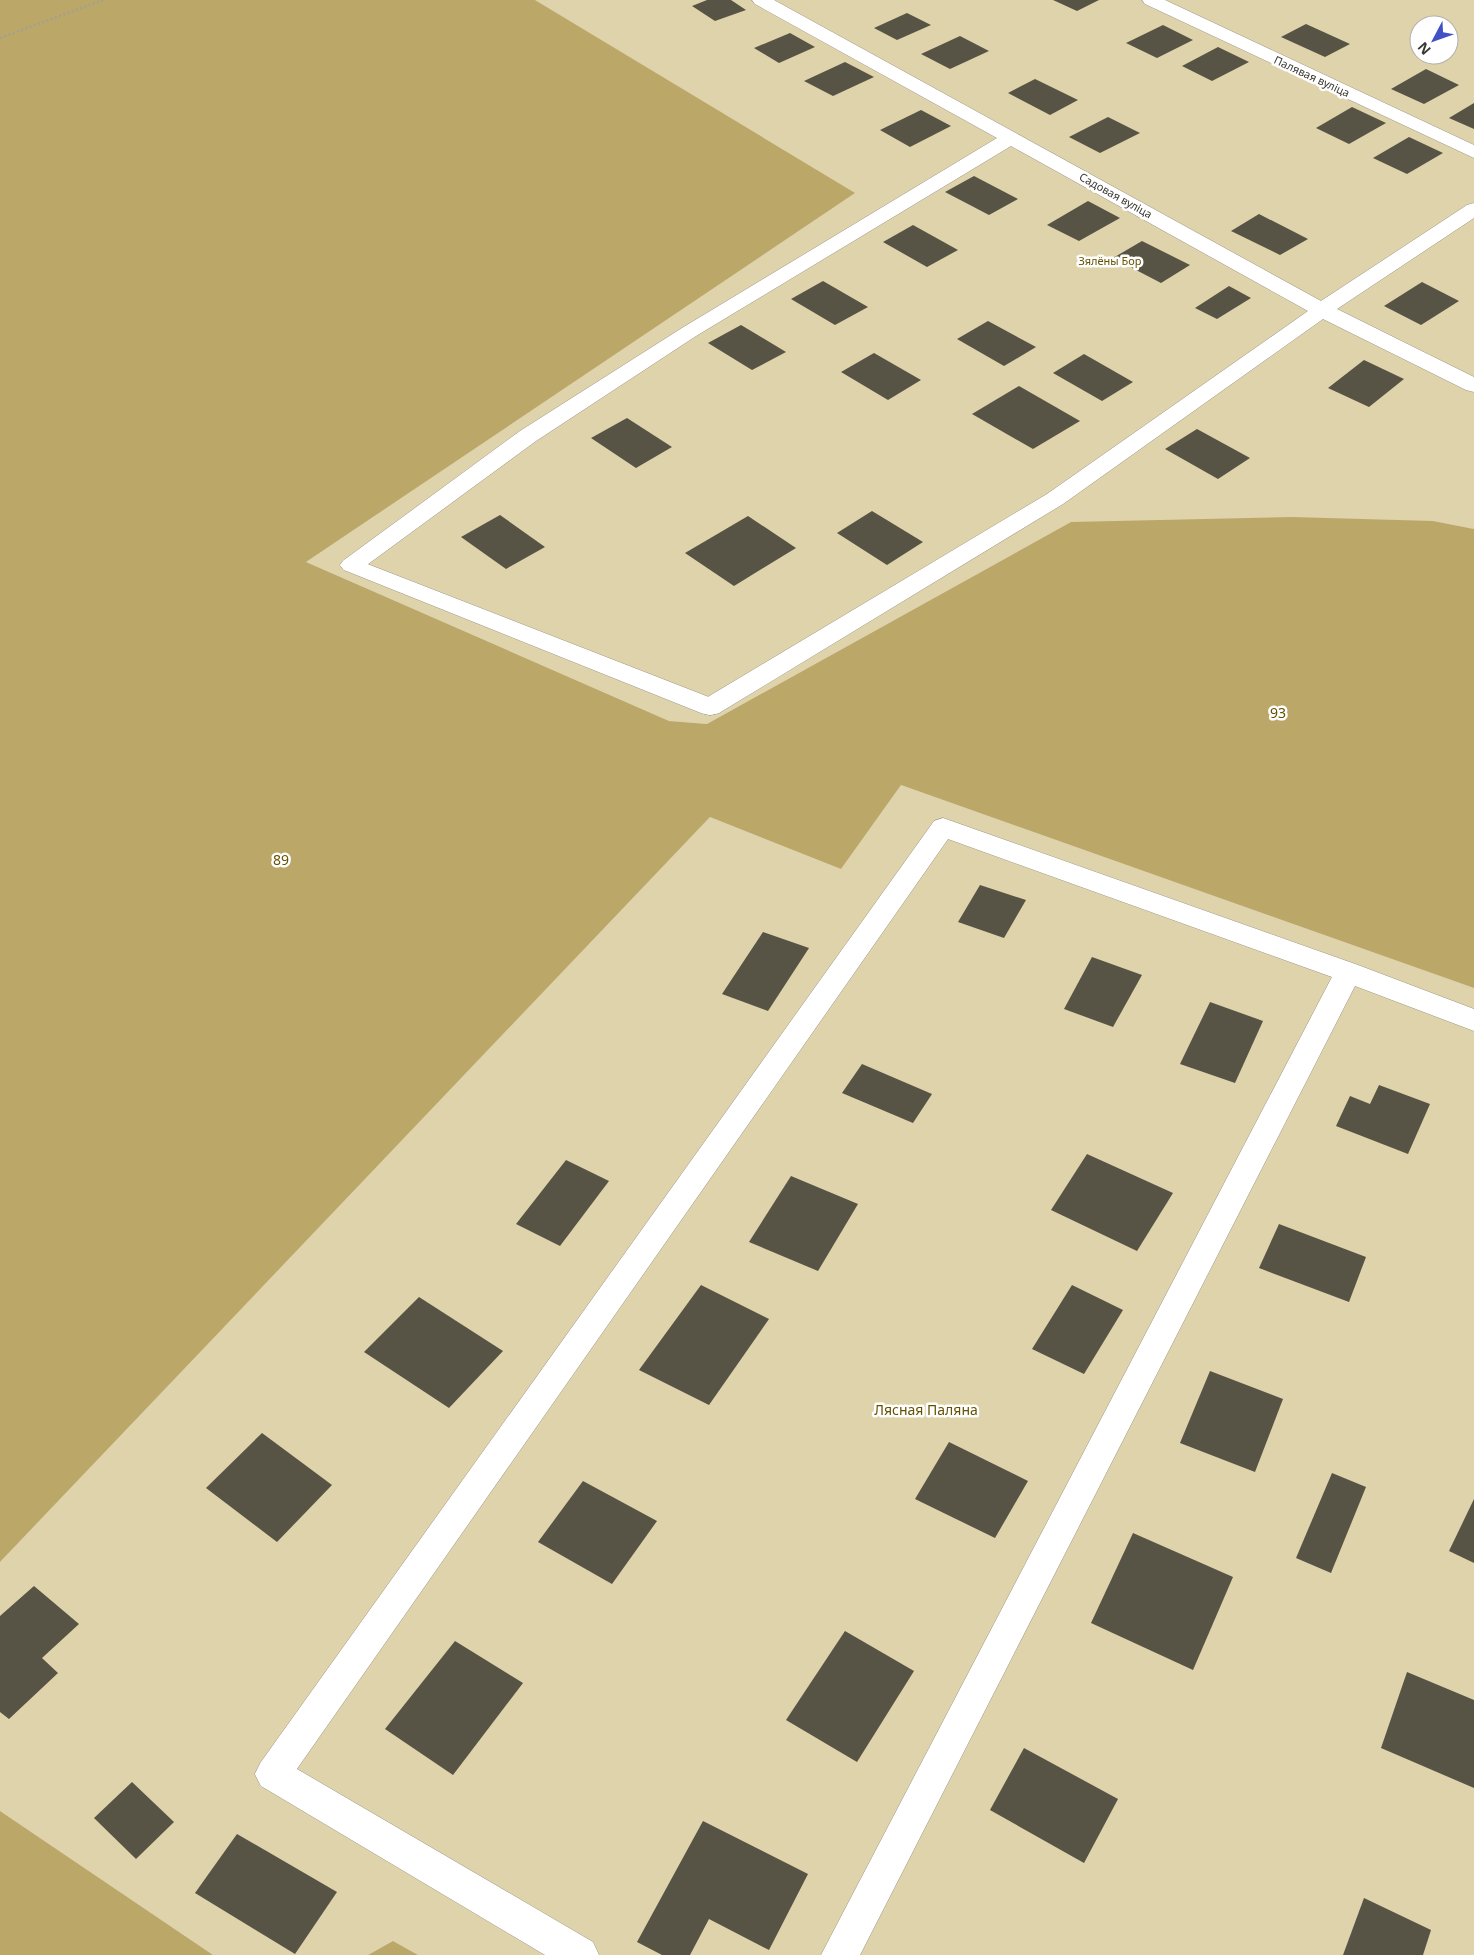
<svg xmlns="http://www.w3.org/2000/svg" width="1474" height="1955" viewBox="0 0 1474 1955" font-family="'Noto Sans',sans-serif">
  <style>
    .green { fill: #dfd3ab; fill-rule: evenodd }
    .forest { fill: #bba768 }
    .building { fill: #575345 }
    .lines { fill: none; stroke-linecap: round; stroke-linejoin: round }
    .lane-casing { stroke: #9b9687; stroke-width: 1 }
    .street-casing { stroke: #9b9687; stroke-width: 1 }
    .path { stroke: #a3a093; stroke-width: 2.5; stroke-dasharray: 2 2.5; stroke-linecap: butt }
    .lane { fill: #fff; fill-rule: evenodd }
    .street { fill: #fff; fill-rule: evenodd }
    .labels { text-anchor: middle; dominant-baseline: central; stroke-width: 5; stroke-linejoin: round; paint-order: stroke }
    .far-street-label { font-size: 11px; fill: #3a3832; stroke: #fff }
    .far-park-label { font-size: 11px; fill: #665200; stroke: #fff }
    .park-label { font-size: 14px; fill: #665200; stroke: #fff }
  </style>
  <rect width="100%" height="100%" fill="#e7e2d2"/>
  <!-- green -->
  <g class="green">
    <path d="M535 0H1474V529L1433 521 1071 522 707 724 669 721 306 562 854 193ZM1419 25H1449V55H1419Z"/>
    <polygon points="901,785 1474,988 1474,1955 418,1955 393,1941 368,1955 213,1955 0,1811 0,1562 710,817 841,869"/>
  </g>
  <!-- forest -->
  <g class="forest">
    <polygon points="0,0 535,0 855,193 306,562 669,721 707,724 1071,522 1291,517 1433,521 1474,529 1474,988 901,785 841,869 710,817 0,1562"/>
    <polygon points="0,1811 213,1955 0,1955"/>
    <polygon points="393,1941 418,1955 368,1955"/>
  </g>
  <!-- building -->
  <g class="building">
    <polygon points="707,0 731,0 746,10 715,21 692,6"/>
    <polygon points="1053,0 1099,0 1077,11"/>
    <polygon points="907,13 931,25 897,40 874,28"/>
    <polygon points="1306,24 1350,44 1325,57 1281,37"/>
    <polygon points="1163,25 1193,40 1157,58 1126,43"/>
    <polygon points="790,33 815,47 779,63 754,48"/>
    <polygon points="960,36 989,51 950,69 921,54"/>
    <polygon points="1218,47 1249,62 1212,81 1182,66"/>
    <polygon points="845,62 874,77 833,96 804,81"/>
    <polygon points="1426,69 1459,85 1424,104 1391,89"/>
    <polygon points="1035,79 1078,100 1050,115 1008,93"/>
    <polygon points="1474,103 1474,129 1449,118"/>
    <polygon points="1352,107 1386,123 1349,144 1316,128"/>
    <polygon points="921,110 951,126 910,147 880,130"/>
    <polygon points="1108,117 1140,133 1100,153 1069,137"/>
    <polygon points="1409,137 1443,153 1407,174 1373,158"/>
    <polygon points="974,176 1018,199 989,215 945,192"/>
    <polygon points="1088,201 1120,218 1079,241 1047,225"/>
    <polygon points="1259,214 1308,239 1280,255 1231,231"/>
    <polygon points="913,225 958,250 927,267 883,242"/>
    <polygon points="1142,241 1190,265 1161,283 1113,258"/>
    <polygon points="823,281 868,307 835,325 791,299"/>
    <polygon points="1422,282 1459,301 1421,325 1384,306"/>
    <polygon points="1229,286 1251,298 1217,319 1195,308"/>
    <polygon points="988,321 1036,347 1004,366 957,339"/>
    <polygon points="741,325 786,352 752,370 708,343"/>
    <polygon points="874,353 921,380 888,400 841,372"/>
    <polygon points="1084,354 1133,382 1102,401 1053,373"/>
    <polygon points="1364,360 1404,379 1369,407 1328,388"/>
    <polygon points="1019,386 1080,421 1033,449 972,414"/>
    <polygon points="627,418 672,447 636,468 591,438"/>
    <polygon points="1197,429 1250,458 1218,479 1165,449"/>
    <polygon points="872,511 923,542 887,565 837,533"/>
    <polygon points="500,515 545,547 506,569 461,537"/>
    <polygon points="748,516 796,548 734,586 685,553"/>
    <polygon points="980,885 1026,900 1004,938 958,922"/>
    <polygon points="763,932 809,948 768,1011 722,994"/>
    <polygon points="1092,957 1142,975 1113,1027 1064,1009"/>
    <polygon points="1210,1002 1263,1021 1235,1083 1180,1064"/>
    <polygon points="862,1064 932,1094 913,1123 842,1093"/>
    <polygon points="1379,1085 1430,1104 1408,1154 1336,1126 1350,1096 1370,1104"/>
    <polygon points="1087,1154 1173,1193 1137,1251 1051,1210"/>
    <polygon points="566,1160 609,1181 560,1246 516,1224"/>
    <polygon points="791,1176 858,1204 818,1271 749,1242"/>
    <polygon points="1279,1224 1366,1257 1349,1302 1259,1268"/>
    <polygon points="701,1285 769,1319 709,1405 639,1370"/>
    <polygon points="1072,1285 1123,1310 1084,1374 1032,1349"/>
    <polygon points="419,1297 503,1351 449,1408 364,1352"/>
    <polygon points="1210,1371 1283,1399 1255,1472 1180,1443"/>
    <polygon points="262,1433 332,1485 277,1542 206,1488"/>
    <polygon points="949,1442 1028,1481 995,1538 915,1499"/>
    <polygon points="1332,1473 1366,1487 1331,1573 1296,1558"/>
    <polygon points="583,1481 657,1521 612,1584 538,1542"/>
    <polygon points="1474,1499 1474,1563 1449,1551"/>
    <polygon points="1133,1533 1233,1577 1193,1670 1091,1623"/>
    <polygon points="34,1586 79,1624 42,1658 58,1673 9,1719 0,1712 0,1616"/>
    <polygon points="845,1631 914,1671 857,1762 786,1720"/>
    <polygon points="455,1641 523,1683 453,1775 385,1729"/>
    <polygon points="1407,1672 1474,1700 1474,1788 1381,1748"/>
    <polygon points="1024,1748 1118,1799 1084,1863 990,1810"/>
    <polygon points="132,1782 174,1822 136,1859 94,1818"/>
    <polygon points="703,1821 808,1874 769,1950 709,1919 690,1955 662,1955 637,1942"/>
    <polygon points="237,1834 337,1892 295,1954 195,1893"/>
    <polygon points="1364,1898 1431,1930 1423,1955 1343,1955"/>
  </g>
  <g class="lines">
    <defs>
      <g id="lane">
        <polygon points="352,558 719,701 722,707 719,713 710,715 701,713 344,570 340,565 344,560"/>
        <polygon points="273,1757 285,1762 593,1942 599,1955 545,1955 261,1786 255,1774 261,1762"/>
      </g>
      <g id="street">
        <polygon points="752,0 774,0 1321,301 1467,205 1474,203 1474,218 1337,309 1474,377 1474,392 1466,390 1323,319 1063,504 719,713 710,715 701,713 698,707 701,701 1047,494 1308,311 1011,146 696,336 536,441 360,570 352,572 344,570 340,565 344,560 520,431 682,328 997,138 755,4"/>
        <polygon points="1142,0 1165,0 1474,145 1474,158 1145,4"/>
        <polygon points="943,818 1358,965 1474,1009 1474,1031 1355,986 860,1955 821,1955 1332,977 948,839 285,1786 273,1791 261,1786 255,1774 261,1762 934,821"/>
      </g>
    </defs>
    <!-- lane casing -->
    <use href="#lane" class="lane-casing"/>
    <!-- street casing -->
    <use href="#street" class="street-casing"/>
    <!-- path -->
    <polyline class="path" points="0,38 103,0"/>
    <!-- lane -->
    <use href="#lane" class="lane"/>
    <!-- street -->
    <use href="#street" class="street"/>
  </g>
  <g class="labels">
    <!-- far-street labels -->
    <g class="far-street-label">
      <text transform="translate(1312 76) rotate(25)">Палявая вуліца</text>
      <text transform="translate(1116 195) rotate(29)">Садовая вуліца</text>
    </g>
    <!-- far-park labels -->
    <g class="far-park-label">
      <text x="1110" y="260">Зялёны Бор</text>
    </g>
    <!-- park labels -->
    <g class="park-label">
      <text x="1278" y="712">93</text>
      <text x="281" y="859">89</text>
      <text x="926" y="1409">Лясная Паляна</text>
    </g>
  </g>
  <!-- north arrow -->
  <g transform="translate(1434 40) rotate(229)"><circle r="24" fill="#ffffff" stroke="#b0afad"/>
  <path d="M0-4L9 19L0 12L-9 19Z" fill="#4151c5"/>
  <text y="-8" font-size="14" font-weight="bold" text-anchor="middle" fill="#3a3832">N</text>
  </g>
</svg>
